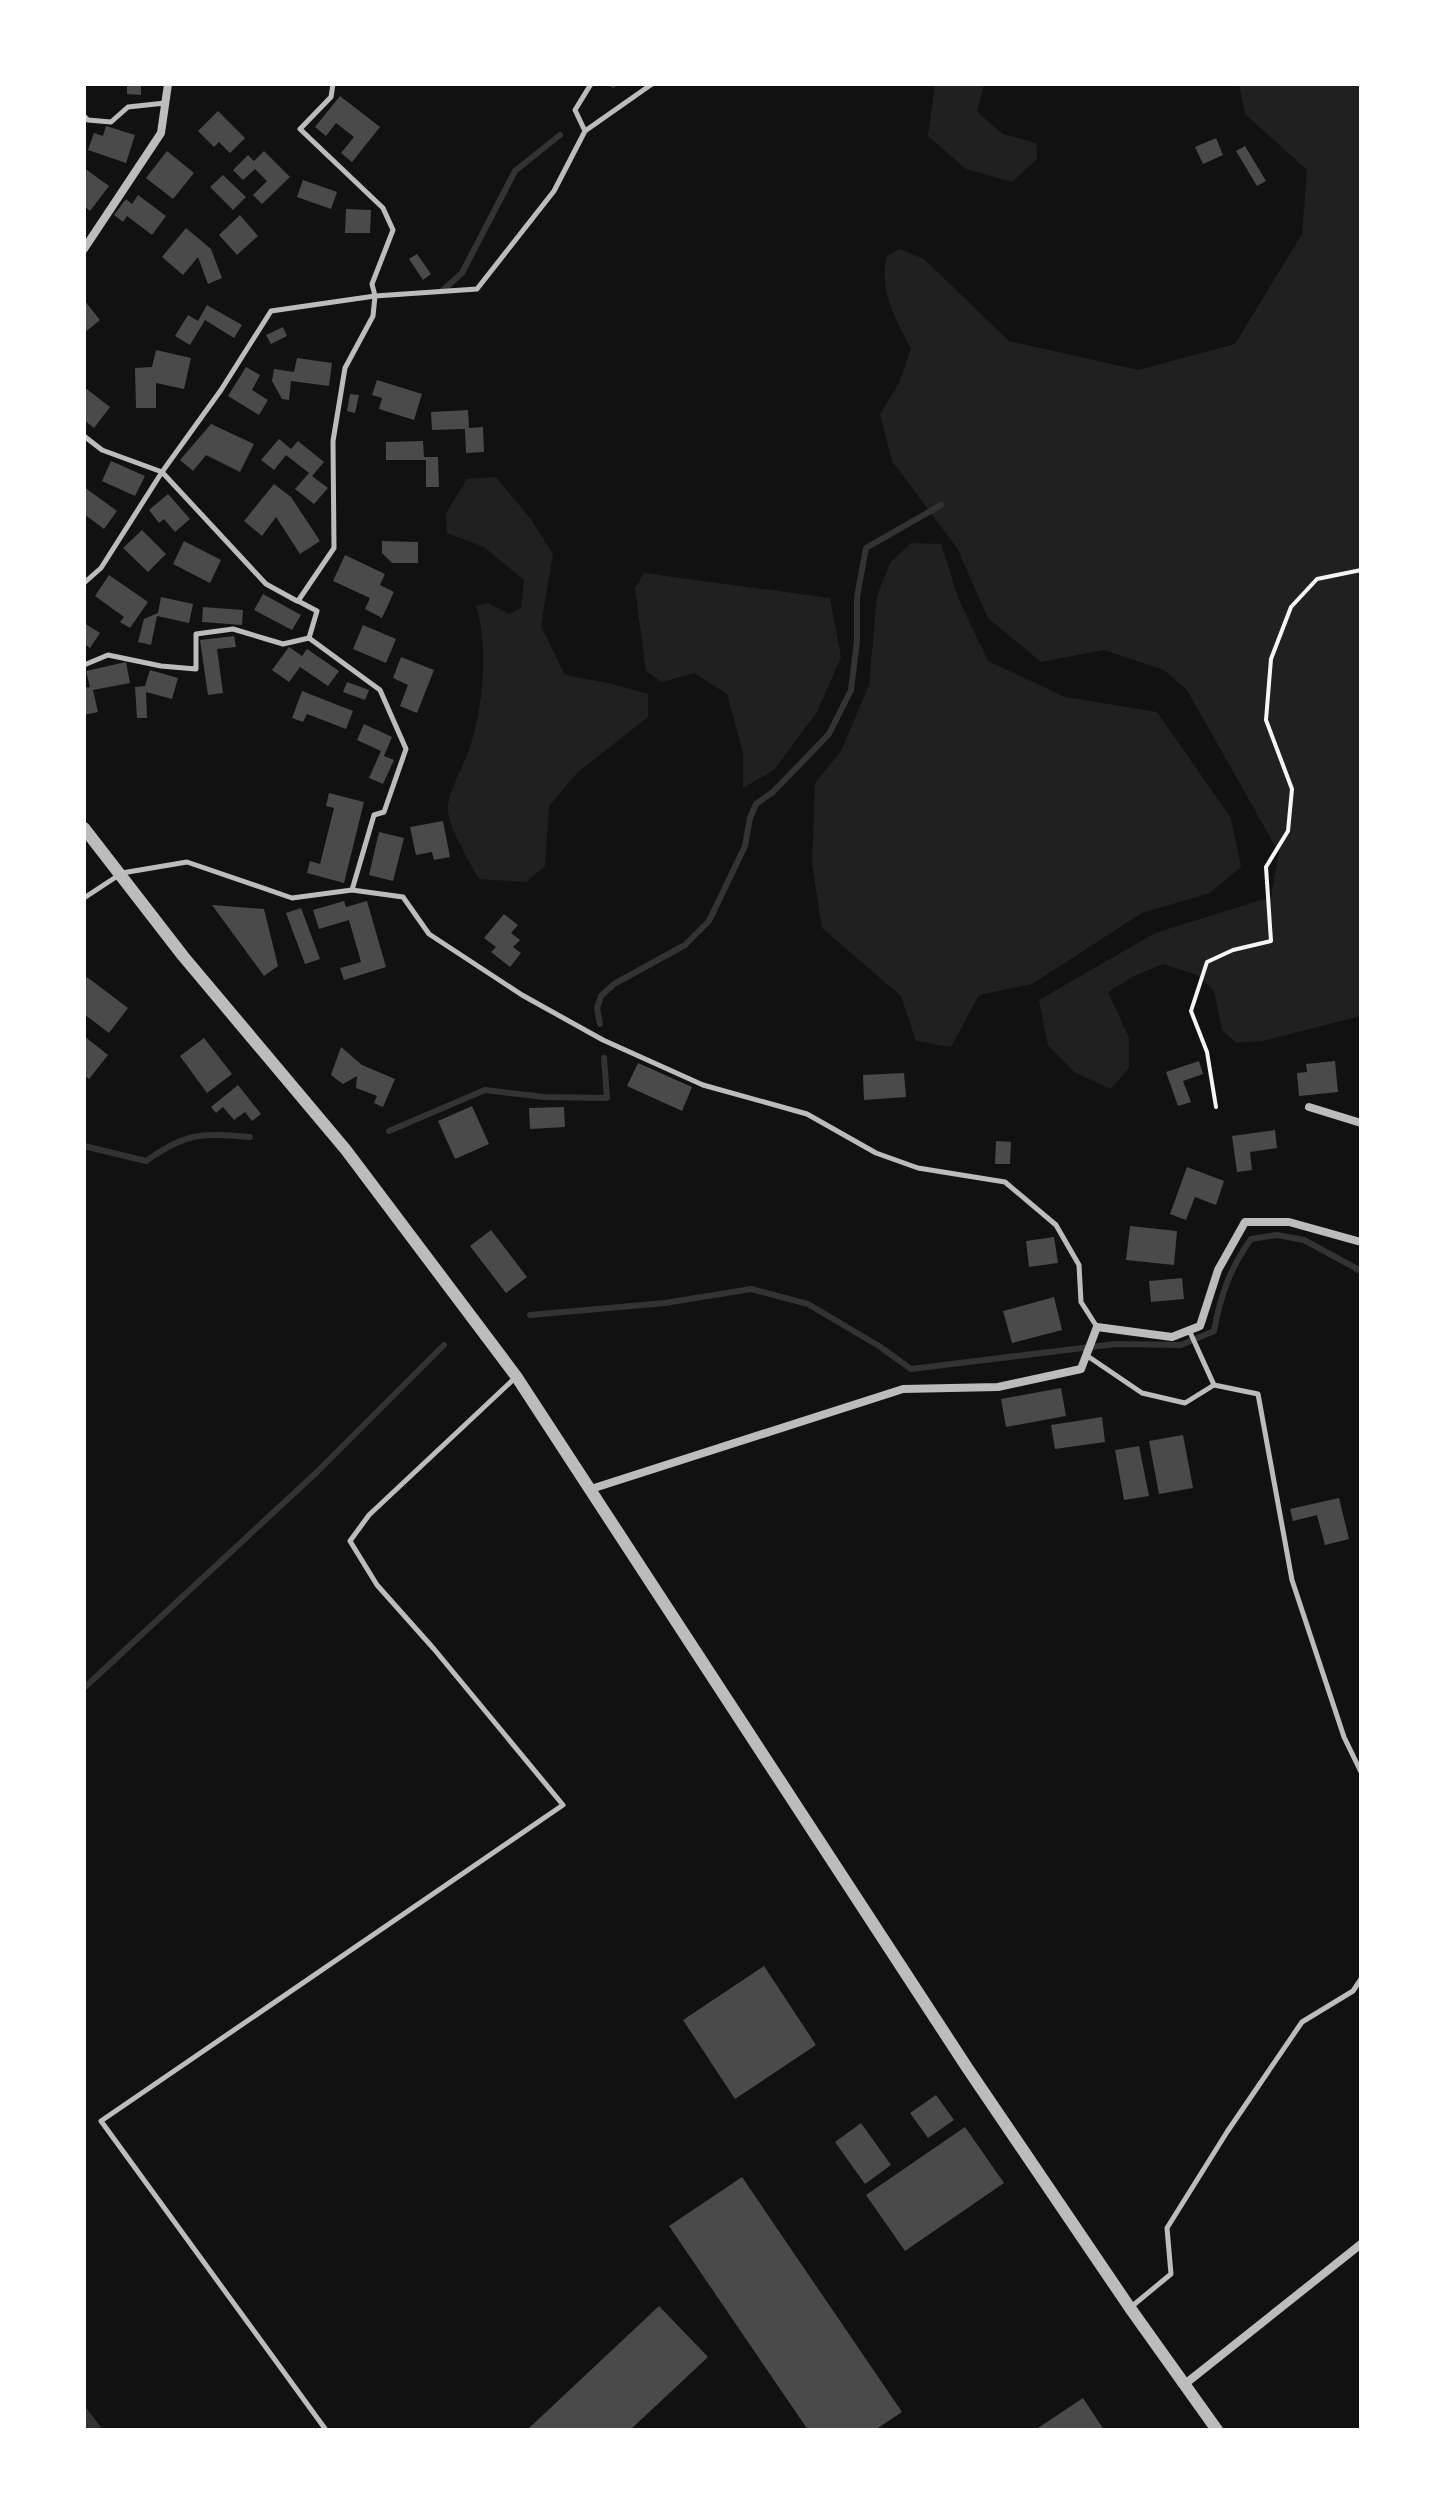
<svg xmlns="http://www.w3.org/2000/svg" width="1445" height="2514" viewBox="0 0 1445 2514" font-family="'Public Sans',sans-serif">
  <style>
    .green { fill: #202020 }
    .water { fill: #333 }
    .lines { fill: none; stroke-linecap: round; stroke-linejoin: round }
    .stream { stroke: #333; stroke-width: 6 }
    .building { fill: #4a4a4a }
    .path { stroke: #f5f5f5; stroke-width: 4 }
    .service { stroke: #bcbcbc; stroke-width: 5 }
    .minor { stroke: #bcbcbc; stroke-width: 8 }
    .tertiary { stroke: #bcbcbc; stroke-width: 12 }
  </style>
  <rect width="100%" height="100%" fill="#111"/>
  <!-- green -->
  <g class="green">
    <polygon points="935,84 984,84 977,112 1003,134 1036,143 1037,159 1012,182 966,169 928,136"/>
    <path d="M1239 84H1361V1016L1262 1041 1236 1043 1222 1030 1214 991 1197 975 1163 964 1136 975 1108 992 1129 1038V1068L1111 1089 1074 1072 1048 1045 1039 1000 1155 933 1271 897 1279 853 1187 690 1164 670 1104 650 1041 662 988 618 957 548 892 461 880 414 899 383 911 349C896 320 878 290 887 256L900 249 924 259 1009 341 1138 370 1235 344 1302 234 1307 170 1245 114Z"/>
    <path d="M496 477 530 518 553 554 541 626 565 675 608 683 648 694V717L577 773 549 806 545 866 526 882 479 879C470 862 445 823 448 805 451 785 464 766 470 747 483 707 489 646 476 606L488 603 509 614 521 608 524 580 484 547 447 533 446 513 467 479Z"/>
    <polygon points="911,543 941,544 959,600 988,661 1065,697 1157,712 1231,818 1241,867 1210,893 1142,913 1032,984 979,995 951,1047 916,1041 901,996 822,928 812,864 815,783 841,751 869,685 877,596 890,563"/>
    <polygon points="644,573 830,598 841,657 817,712 774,770 743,788 743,753 727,694 694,673 662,682 646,671 635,588"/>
  </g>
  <!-- water -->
  <polygon class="water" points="84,2405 103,2430 84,2430"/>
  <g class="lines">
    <!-- stream -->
    <g class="stream">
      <polyline points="613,85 614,84"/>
      <polyline points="442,291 462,273 515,171 560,135"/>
      <polyline points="600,1024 597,1008 601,996 614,984 685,945 709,921 745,846 750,818 756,804 773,792 829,734 851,690 857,641 857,597 866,548 941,505"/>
      <polyline points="389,1131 485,1090 544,1097 607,1098 604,1058"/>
      <path d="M84 1146 146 1161C188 1132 200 1133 250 1137"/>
      <path d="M530 1315 665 1303 751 1289 808 1304 879 1346 911 1369 1115 1344 1181 1345 1214 1331C1220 1297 1230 1268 1251 1239L1277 1235 1304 1240 1361 1271"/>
      <polyline points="84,1688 317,1472 444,1345"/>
    </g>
  </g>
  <!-- building -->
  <g class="building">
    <polygon points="127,84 141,84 141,95 127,94"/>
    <polygon points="340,96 380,127 352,162 341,153 354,137 336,123 326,136 315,127"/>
    <polygon points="218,111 245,138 230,153 219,142 214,147 198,131"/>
    <polygon points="106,126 135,135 126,163 88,150 94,133 103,136"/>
    <polygon points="1216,138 1223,155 1203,164 1195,147"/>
    <polygon points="1245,146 1266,181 1257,186 1236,151"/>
    <polygon points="167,151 194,173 173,199 146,178"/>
    <polygon points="264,151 290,177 262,204 253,195 267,181 255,169 243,180 233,170 248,155 254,161"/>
    <polygon points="84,168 109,186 90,211 84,206"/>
    <polygon points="223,175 246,197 233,210 210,187"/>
    <polygon points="303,180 337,192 331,209 297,197"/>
    <polygon points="138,195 166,216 152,235 127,216 123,222 114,215 126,199 132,204"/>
    <polygon points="346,209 371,210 370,233 345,233"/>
    <polygon points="240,215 258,236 237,255 219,235"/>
    <polygon points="186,228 211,249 222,278 208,284 198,257 183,275 162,257"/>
    <polygon points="417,254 431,274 423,280 409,259"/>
    <polygon points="84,300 100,320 84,333"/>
    <polygon points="207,305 242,325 234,338 205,320 190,345 175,336 188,315 198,321"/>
    <polygon points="283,327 287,336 271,344 266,335"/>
    <polygon points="156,350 191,358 184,389 156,383 156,408 136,408 135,368 152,367"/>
    <polygon points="297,358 332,363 329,386 291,381 289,400 282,399 272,381 274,369 294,372"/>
    <polygon points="246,367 260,375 252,390 268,400 259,415 228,396"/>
    <polygon points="377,380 422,394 414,420 379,409 382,398 372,395"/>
    <polygon points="84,387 110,407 94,428 84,420"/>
    <polygon points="350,394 359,395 355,413 347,411"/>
    <polygon points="468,410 469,428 483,427 484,452 466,453 465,429 432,430 431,412"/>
    <polygon points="211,424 254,444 240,472 206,455 193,471 180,460"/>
    <polygon points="279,439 291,449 298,441 324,462 312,476 328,488 314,504 295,489 309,473 286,455 274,470 261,460"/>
    <polygon points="423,441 424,457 438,457 439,487 426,487 426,460 386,460 386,442"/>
    <polygon points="111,461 145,476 135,496 102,481"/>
    <polygon points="274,484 291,497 320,541 300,554 276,517 262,536 244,521"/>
    <polygon points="84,487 117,511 104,529 84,514"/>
    <polygon points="168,494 190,519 175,532 164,519 159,523 149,510"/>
    <polygon points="142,530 166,554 148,572 123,548"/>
    <polygon points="184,541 221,560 210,583 173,564"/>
    <polygon points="382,541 418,542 418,563 392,563 382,553"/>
    <polygon points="345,555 385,574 380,585 394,592 382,618 365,609 370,598 333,581"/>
    <polygon points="109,575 148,602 130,628 120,622 124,617 95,596"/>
    <polygon points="263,594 301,615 292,630 254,610"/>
    <polygon points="161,597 193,604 189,623 157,616 151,645 138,642 144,619 158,613"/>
    <polygon points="203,607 243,610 242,625 202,622"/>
    <polygon points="84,623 100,633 90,648 84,644"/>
    <polygon points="363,625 396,639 386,663 353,649"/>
    <polygon points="234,636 236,647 217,649 223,693 208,695 200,640"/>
    <polygon points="289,647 302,656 307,649 339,671 328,686 300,667 289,682 272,670"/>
    <polygon points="401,657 434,670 417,713 400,706 408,685 393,678"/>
    <polygon points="126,662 130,683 93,690 98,712 84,715 84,688 90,687 86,671"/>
    <polygon points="150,670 178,678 172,699 146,692 147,718 137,718 135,687 145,686"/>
    <polygon points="347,682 369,690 365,700 343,692"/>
    <polygon points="302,691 353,711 346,729 307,714 303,722 292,718"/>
    <polygon points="364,724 392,737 384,756 394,760 383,784 369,778 381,751 357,740"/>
    <polygon points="329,793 364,802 344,883 307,873 310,861 320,864 334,808 326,806"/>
    <polygon points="443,821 450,857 434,860 432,852 416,855 410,827"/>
    <polygon points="379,832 404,838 393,881 369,875"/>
    <polygon points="344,901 346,907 367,901 386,967 344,980 340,968 361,962 349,920 319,929 313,910"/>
    <polygon points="212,905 264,909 278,966 264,976"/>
    <polygon points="301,908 320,959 305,964 286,913"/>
    <polygon points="504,914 518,925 511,933 520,940 513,947 521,953 510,967 491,952 496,947 484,938"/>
    <polygon points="87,977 128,1008 109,1033 84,1014 84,981"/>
    <polygon points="84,1036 108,1055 89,1079 84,1075"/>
    <polygon points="204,1038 232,1074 207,1093 180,1056"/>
    <polygon points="341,1047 362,1065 395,1079 383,1107 374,1103 377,1096 356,1088 357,1076 343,1084 331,1075"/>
    <polygon points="1199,1061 1203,1074 1183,1081 1191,1102 1178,1106 1166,1072"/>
    <polygon points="1335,1061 1338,1092 1299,1096 1297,1073 1307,1072 1306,1064"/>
    <polygon points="638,1063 692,1087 682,1111 627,1086"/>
    <polygon points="904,1073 906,1097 864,1100 863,1075"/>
    <polygon points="238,1085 261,1114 252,1121 245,1112 234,1120 223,1107 216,1113 211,1107"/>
    <polygon points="472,1106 489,1144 455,1159 438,1121"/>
    <polygon points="564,1107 565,1127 530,1129 529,1108"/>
    <polygon points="1275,1130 1277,1148 1250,1152 1252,1170 1237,1172 1232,1136"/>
    <polygon points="996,1141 1011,1142 1010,1164 995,1164"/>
    <polygon points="1187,1167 1224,1181 1216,1205 1195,1197 1186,1220 1170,1214"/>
    <polygon points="1130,1226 1177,1231 1174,1265 1126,1260"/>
    <polygon points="491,1230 527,1277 506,1293 470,1246"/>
    <polygon points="1054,1237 1058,1263 1029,1267 1026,1241"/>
    <polygon points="1182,1278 1184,1299 1151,1302 1149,1281"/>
    <polygon points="1054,1297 1062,1330 1012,1343 1003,1311"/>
    <polygon points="1061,1388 1066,1416 1006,1427 1001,1399"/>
    <polygon points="1102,1417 1105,1442 1055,1449 1051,1425"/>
    <polygon points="1183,1435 1193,1488 1159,1494 1149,1441"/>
    <polygon points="1139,1446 1149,1496 1124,1500 1115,1450"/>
    <polygon points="1339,1498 1349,1539 1325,1545 1317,1515 1293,1521 1290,1509"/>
    <polygon points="764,1966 816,2045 735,2099 683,2020"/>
    <polygon points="936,2095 954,2120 928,2138 910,2113"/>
    <polygon points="861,2123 891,2165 865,2184 835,2142"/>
    <polygon points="965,2127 1004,2183 905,2251 866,2195"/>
    <polygon points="742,2177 902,2412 875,2430 808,2430 669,2226"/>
    <polygon points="659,2306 708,2357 630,2430 527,2430"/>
    <polygon points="1083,2398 1104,2430 1035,2430"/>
  </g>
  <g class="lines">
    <!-- path -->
    <polyline class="path" points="1216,1107 1207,1052 1191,1011 1207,962 1233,950 1271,941 1266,867 1288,831 1292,789 1266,720 1271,659 1291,607 1317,579 1361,570"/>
    <!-- service -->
    <g class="service">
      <polyline points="84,116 88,120 111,122 128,107 165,103"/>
      <polyline points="585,131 575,110 591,84"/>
      <polyline points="84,436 102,450 162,472 266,584 297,601"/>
      <polyline points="84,583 101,568 162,472 221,390 271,311 375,296 372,284 393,230 383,208 300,129 331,97 333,84"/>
      <polyline points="84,665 108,655 161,666 196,669 196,634 233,629 283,644 309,638"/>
      <polyline points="352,890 403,897 429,934 522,995 603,1040 703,1085 807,1114 876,1153 918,1168 1005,1182 1056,1225 1079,1265 1081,1302 1097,1327"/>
      <polyline points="84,898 122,873 187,862 292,898 352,890 374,815 384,812 406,749 380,690 309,638 317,611 298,601 334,548 333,441 345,368 373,316 375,296 477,289 554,191 585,131 652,84"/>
      <polyline points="1189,1330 1214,1385 1258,1394 1292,1580 1344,1737 1361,1772"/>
      <polyline points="1086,1355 1142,1393 1185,1403 1214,1385"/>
      <polyline points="1131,2307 1171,2274 1167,2228 1227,2132 1302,2022 1353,1991 1361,1979"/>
      <polyline points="326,2430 101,2121 563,1805 434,1649 377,1585 350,1541 369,1515 516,1377"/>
    </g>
    <!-- minor -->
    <g class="minor">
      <polyline points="84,249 161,133 168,84"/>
      <polyline points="1309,1107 1361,1123"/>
      <polyline points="591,1489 903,1389 998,1387 1081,1369 1097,1327 1172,1337 1200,1326 1218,1270 1245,1222 1289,1222 1361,1242"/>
      <polyline points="1185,2384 1361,2244"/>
    </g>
    <!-- tertiary -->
    <polyline class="tertiary" points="84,828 183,956 346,1150 516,1376 968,2069 1130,2308 1217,2430"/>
  </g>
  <!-- border -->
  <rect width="1445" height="2514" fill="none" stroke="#ffffff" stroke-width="172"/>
</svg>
